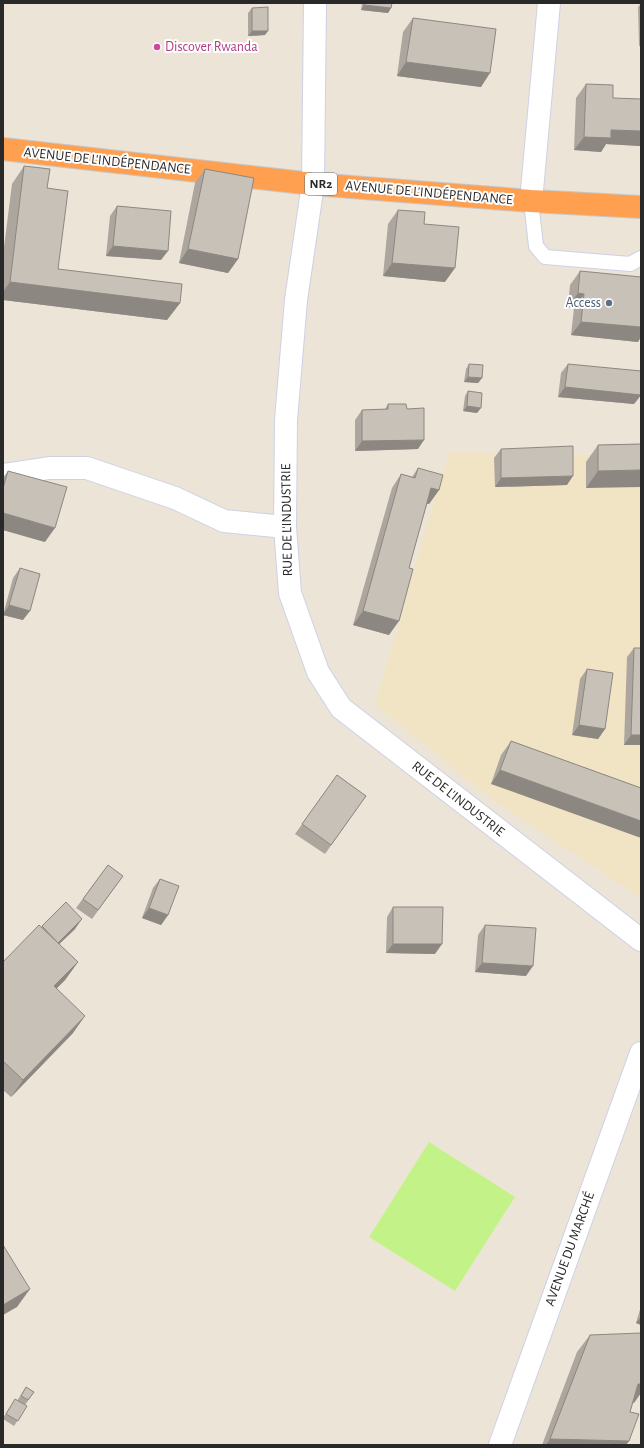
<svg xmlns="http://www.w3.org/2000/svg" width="644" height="1448" viewBox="0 0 644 1448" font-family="'Alegreya Sans',sans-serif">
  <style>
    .education { fill: #f1e4c5 }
    .pitch { fill: #c3f388 }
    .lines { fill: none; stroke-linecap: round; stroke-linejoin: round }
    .lane-casing { stroke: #cdd1e4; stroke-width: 16 }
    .street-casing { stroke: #cdd1e4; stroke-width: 24 }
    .secondary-casing { stroke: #cdd1e4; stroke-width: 24 }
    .highway-casing { stroke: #c7c7c7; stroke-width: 24 }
    .lane { stroke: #fff; stroke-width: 14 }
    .street { stroke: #fff; stroke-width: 22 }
    .secondary { stroke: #fff; stroke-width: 22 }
    .highway { stroke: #ffa051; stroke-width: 22 }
    .wall { fill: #aca69e }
    .shaded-wall { fill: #8c8781 }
    .building { fill: #c8c1b8; stroke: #8c8781 }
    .hotel-dot { fill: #d1479c; stroke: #fff; stroke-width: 1.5 }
    .service-dot { fill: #5c6f8a; stroke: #fff; stroke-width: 1.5 }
    .labels { text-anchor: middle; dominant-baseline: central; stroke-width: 4; stroke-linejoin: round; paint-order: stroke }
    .shield { fill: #fff; stroke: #696969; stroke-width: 1 }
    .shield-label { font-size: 13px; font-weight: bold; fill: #292929 }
    .hotel-label { font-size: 14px; fill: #b23c85; stroke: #fff; text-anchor: start }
    .street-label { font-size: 14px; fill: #292929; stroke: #fff }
    .service-label { font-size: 14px; fill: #4e5e75; stroke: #fff; text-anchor: end }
  </style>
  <rect width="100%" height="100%" fill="#ede4d8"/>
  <!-- education -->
  <polygon class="education" points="450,452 596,455 641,455 641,898 494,801 375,705 439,483"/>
  <!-- pitch -->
  <polygon class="pitch" points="429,1142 515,1197 455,1291 369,1237"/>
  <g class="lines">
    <defs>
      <polyline id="lane" points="531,201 536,246 545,257 630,264 641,258"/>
      <g id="street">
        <polyline points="313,184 315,3"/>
        <polyline points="531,201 549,3"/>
        <polyline points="3,475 49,468 87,468 175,498 224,521 285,527"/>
      </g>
      <g id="secondary">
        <polyline points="313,184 296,300 286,420 285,527 290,593 318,672 341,708 641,940"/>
        <polyline points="500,1445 641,1053"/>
      </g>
      <polyline id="highway" points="3,149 313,184 531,201 641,207"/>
    </defs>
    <!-- lane casing -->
    <use href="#lane" class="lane-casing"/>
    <!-- street casing -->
    <use href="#street" class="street-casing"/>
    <!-- secondary casing -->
    <use href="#secondary" class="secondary-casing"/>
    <!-- highway casing -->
    <use href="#highway" class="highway-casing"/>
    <!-- lane -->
    <use href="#lane" class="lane"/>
    <!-- street -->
    <use href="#street" class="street"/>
    <!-- secondary -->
    <use href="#secondary" class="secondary"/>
    <!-- highway -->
    <use href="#highway" class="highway"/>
  </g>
  <!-- wall -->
  <g class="wall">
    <polygon points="362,3 392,3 391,8 388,13 361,10"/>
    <polygon points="641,3 641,46 639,46 638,7"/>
    <polygon points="252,8 265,35 248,36 248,13"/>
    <polygon points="413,18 481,87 397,76 403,32"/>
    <polygon points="586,84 613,98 640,146 606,144 601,152 574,150 576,98"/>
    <polygon points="24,166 47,188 58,269 180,303 167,320 3,300 3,255 12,184"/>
    <polygon points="205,169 238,259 228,273 179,263 195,183"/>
    <polygon points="117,206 161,260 106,256 110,216"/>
    <polygon points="398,210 424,224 445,282 383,276 388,224"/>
    <polygon points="580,271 638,342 571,335 574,308 568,307 570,285"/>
    <polygon points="469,364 482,378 478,383 464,382 466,369"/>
    <polygon points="568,364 641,395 634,404 558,397 561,373"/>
    <polygon points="468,391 477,413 463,411 465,396"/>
    <polygon points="388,404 407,409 418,449 355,451 355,420 362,410 385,409"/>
    <polygon points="641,444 586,488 586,462 598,445"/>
    <polygon points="501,449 567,485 495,487 494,458"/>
    <polygon points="418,468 439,490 429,504 427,504 389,635 353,625 392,488 401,474 412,477"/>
    <polygon points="8,471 45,542 3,530 3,478"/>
    <polygon points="20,568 23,620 3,615 13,578"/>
    <polygon points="634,648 641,745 624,745 627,657"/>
    <polygon points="587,669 605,729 598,739 572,735 580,679"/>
    <polygon points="511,741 641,788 491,784 501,755"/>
    <polygon points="337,775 366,796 325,854 295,834"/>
    <polygon points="108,865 123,876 92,919 76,908"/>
    <polygon points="160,879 168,915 161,925 142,918 153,888"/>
    <polygon points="66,902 75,929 59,944 78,962 65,980 57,988 73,1033 11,1097 3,1090 3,962 41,927"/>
    <polygon points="393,907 435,954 386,953 387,917"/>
    <polygon points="485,925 526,976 475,972 478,935"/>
    <polygon points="641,1306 641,1325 636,1323"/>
    <polygon points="590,1335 634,1403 633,1402 630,1412 629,1441 626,1445 542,1445 577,1352"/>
    <polygon points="26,1387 34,1392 25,1405 27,1406 14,1426 3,1419 3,1418 15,1399 17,1401"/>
  </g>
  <!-- shaded-wall -->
  <g class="shaded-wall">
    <polygon points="364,5 391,8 388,13 361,10"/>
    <polygon points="252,31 268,31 265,35 248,36"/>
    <polygon points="406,62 490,73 481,87 397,76"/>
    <polygon points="611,130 641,131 641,144 640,146 606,144 601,152 574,150 584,137"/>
    <polygon points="113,246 168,251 161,260 106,256"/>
    <polygon points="188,249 238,259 228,273 179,263"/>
    <polygon points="392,263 455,268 445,282 383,276"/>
    <polygon points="10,282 180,303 167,320 3,300 3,292"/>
    <polygon points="578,293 584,294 574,308 568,307"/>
    <polygon points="581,322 641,327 641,337 638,342 571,335"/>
    <polygon points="468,377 482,378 478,383 464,382"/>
    <polygon points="565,387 641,395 634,404 558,397"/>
    <polygon points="467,406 481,408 477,413 463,411"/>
    <polygon points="424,440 418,449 355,451 362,441"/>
    <polygon points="641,470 641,487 586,488 598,471"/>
    <polygon points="573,476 567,485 495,487 501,478"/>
    <polygon points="431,488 439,490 429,504 422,502"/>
    <polygon points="3,513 55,528 45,542 3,530"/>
    <polygon points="9,605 30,611 23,620 3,615"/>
    <polygon points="363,611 399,621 389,635 353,625"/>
    <polygon points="579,725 605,729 598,739 572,735"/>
    <polygon points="631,735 641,735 641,745 624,745"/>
    <polygon points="500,770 641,821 641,838 491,784"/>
    <polygon points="149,908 168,915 161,925 142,918"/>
    <polygon points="82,919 75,929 51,952 58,943"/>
    <polygon points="393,944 442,944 435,954 386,953"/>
    <polygon points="78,962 65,980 42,1003 54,986"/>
    <polygon points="482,963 533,966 526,976 475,972"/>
    <polygon points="85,1016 73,1033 11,1097 23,1080"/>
    <polygon points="30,1289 17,1307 3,1315 3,1305"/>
    <polygon points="640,1318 641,1319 641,1325 636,1323"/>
    <polygon points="638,1384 641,1384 641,1393 634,1403 626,1401"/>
    <polygon points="550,1439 629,1441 626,1445 546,1445"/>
  </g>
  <!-- building -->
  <g class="building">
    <polygon points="365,3 392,3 391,8 364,5"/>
    <polygon points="268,7 268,31 252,31 252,8"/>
    <polygon points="413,18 496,29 490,73 406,62"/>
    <polygon points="586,84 613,85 613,98 641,99 641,131 611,130 611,138 584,137"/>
    <polygon points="24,166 50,169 47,188 68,191 58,269 182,284 180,303 10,282"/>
    <polygon points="205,169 254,178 238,259 188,249"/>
    <polygon points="117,206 171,211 168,251 113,246"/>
    <polygon points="398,210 425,212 424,224 459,227 455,268 392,263"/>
    <polygon points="580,271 641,277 641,327 581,322 584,294 578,293"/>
    <polygon points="469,364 483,365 482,378 468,377"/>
    <polygon points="568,364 641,371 641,395 565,387"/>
    <polygon points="468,391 482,393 481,408 467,406"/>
    <polygon points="388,404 406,404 407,409 424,408 424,440 362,441 362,410 388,409"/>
    <polygon points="641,444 641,470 598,471 598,445"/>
    <polygon points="573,446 573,476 501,478 501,449"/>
    <polygon points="418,468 443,475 439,490 431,488 409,568 413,569 399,621 363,611 401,474 415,478"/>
    <polygon points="8,471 67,487 55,528 3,513 3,488"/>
    <polygon points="20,568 40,574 30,611 9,605"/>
    <polygon points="634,648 641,648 641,735 631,735"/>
    <polygon points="587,669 613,673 605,729 579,725"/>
    <polygon points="511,741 641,788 641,821 500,770"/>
    <polygon points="337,775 366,796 331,845 302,824"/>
    <polygon points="108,865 123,876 98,910 83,899"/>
    <polygon points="160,879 179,886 168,915 149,908"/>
    <polygon points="66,902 82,919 58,943 42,926"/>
    <polygon points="393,907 443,907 442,944 393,944"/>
    <polygon points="39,925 78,962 54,986 85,1016 23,1080 3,1061 3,962"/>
    <polygon points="485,925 536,928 533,966 482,963"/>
    <polygon points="3,1245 30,1289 3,1305"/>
    <polygon points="641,1333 641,1384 638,1384 630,1412 639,1414 629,1441 550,1439 590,1335"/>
    <polygon points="26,1387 34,1392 28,1400 21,1396"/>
    <polygon points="15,1399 27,1406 18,1421 6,1414"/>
  </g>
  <!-- markers -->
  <circle class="hotel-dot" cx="157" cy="47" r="4"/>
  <circle class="service-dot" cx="609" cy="303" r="4"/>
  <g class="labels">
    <!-- shield labels -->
    <rect class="shield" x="305" y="173" width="32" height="22" rx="3"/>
    <g class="shield-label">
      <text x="321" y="184">NR2</text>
    </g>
    <!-- hotel labels -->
    <g class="hotel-label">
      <text x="165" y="47">Discover Rwanda</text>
    </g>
    <!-- street labels -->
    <g class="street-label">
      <text transform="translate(107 161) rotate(6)">AVENUE DE L'INDÉPENDANCE</text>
      <text transform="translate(429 193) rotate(5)">AVENUE DE L'INDÉPENDANCE</text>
      <text transform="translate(287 520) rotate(-91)">RUE DE L'INDUSTRIE</text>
      <text transform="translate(458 799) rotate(38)">RUE DE L'INDUSTRIE</text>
      <text transform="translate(570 1249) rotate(-70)">AVENUE DU MARCHÉ</text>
    </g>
    <!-- service labels -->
    <g class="service-label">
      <text x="601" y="303">Access</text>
    </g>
  </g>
  <!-- border -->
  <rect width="644" height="1448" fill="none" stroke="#292929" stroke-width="8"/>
</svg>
